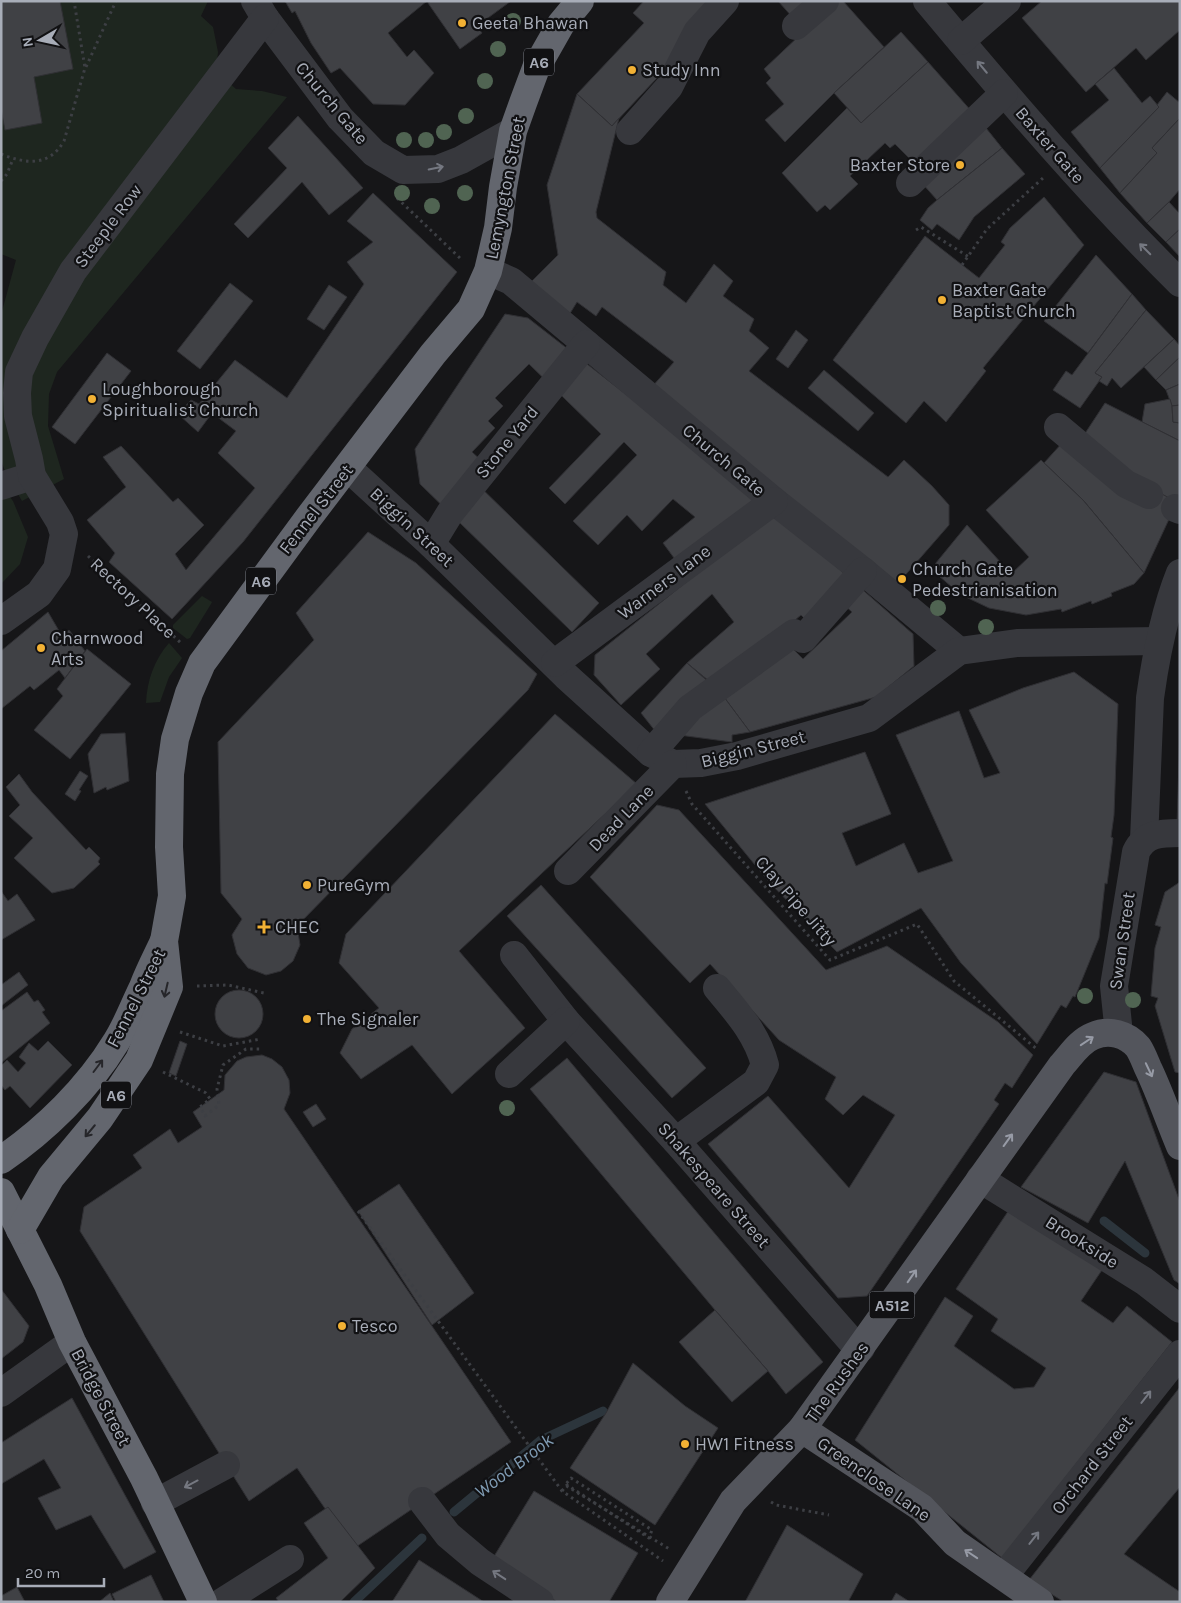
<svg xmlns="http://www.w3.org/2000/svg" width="1181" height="1603" viewBox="0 0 1181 1603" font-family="Karla,sans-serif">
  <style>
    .green { fill: #1e261f }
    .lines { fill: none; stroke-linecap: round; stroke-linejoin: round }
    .stream { stroke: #2c353c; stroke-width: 9 }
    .building { fill: #404145; stroke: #303034 }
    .path { stroke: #3d3f44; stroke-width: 3; stroke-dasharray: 2.5 4; stroke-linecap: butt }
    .minor { stroke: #37383d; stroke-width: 28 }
    .major { stroke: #53555c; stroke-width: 28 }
    .highway { stroke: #63666e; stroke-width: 28 }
    .tree { fill: #506452 }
    .oneway { stroke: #757881 }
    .oneway2 { stroke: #26262a }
    .oneway3 { stroke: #979ba6 }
    .poi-dot { fill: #f2b134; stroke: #111113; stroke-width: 2 }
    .labels { text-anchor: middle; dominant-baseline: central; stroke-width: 4.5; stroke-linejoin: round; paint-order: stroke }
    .shield { fill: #111113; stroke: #7b7e86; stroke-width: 1 }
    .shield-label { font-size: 16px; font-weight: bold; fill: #a8adb8 }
    .poi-label { font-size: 18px; fill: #a8adb8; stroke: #111113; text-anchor: start }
    .street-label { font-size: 18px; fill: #a8adb8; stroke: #111113 }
    .water-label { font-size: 19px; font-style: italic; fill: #7f9bb3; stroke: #111113 }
  </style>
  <rect width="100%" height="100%" fill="#161618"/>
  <!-- green -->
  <g class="green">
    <polygon points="1,1 208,1 201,16 213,27 218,52 216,71 236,89 262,91 287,97 57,372 49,394 48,426 64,479 22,501 6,474 1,460 1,315 16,260 1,254"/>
    <polygon points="1,486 13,501 28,537 20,564 1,584"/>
    <polygon points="202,596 212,602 211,604 190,638 187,639 173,628 173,625"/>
    <path d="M169 643 182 658 169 677 160 702 146 703C147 681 154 660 169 643Z"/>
  </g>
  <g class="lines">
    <!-- stream -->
    <g class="stream">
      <polyline points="1104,1221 1145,1253"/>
      <polyline points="454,1512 541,1440 603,1411"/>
      <polyline points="354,1602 422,1538"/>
    </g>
  </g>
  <!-- building -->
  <g class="building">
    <polygon points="1,1 60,1 73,69 34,77 42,123 5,130 1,109"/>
    <polygon points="285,1 427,1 388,33 407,57 414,50 434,73 405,105 373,104 340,68 331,73 311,43 295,11 292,13"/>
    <polygon points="431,1 511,1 477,26 482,33 460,49 428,3"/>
    <polygon points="644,1 713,1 686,47 612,126 577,94 644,23 633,13"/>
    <polygon points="778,1 814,1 794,19"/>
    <polygon points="836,1 843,1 884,47 834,93 785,142 765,120 784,104 766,83 771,78 764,69"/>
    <polygon points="1042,1 1180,1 1180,30 1146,60 1136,48 1086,92 1022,18"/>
    <polygon points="901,32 928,62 861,123 834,93"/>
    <polygon points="928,62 973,113 914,163 895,144 890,148 885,143 850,176 858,184 830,210 825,205 817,212 782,173 847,108 861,123"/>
    <polygon points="1114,68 1142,103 1150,96 1159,107 1100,168 1071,132 1109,100 1095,84"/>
    <polygon points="1167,92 1180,103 1180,118 1152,148 1157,153 1120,193 1100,168 1159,107 1157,105"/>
    <polygon points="577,94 612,126 619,118 596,212 597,218 666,272 663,285 686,303 714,264 733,281 723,296 754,319 749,331 769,348 749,371 888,477 904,460 932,486 949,505 949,525 894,588 651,388 674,362 602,307 596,316 577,302 569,315 529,284 558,255 547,185"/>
    <polygon points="298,116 363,188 329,215 302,182 248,238 234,224 287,168 268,148"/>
    <polygon points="1180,118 1180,189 1169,202 1147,223 1120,193 1157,153 1152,148"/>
    <polygon points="982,123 1002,148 937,200 921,182"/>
    <polygon points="1002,148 1025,174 974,217 959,240 937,224 932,230 920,220 928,208 937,200"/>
    <polygon points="373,193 457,272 243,542 172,619 109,562 115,553 87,520 126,487 103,457 121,446 173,502 178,498 204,525 175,554 186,570 255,488 218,453 236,431 212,413 198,432 178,414 191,400 199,404 235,360 287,398 364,284 347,262 373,242 347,221"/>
    <polygon points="1044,197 1084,245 983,368 986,371 946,422 924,401 906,423 833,360 925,236 979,278 1005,245 1001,242 1010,228"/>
    <polygon points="1169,202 1180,214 1180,229 1166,242 1147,223"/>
    <polygon points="1180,229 1180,257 1166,242"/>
    <polygon points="1096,255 1132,294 1088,353 1044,321"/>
    <polygon points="230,283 253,301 200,369 177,351"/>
    <polygon points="329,285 347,297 324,330 307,319"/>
    <polygon points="1132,294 1146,310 1095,373 1102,377 1080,408 1053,390 1066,371 1072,375"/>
    <polygon points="1146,310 1174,339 1121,388 1112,378 1107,386 1099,381 1102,377 1095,373"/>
    <polygon points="505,314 528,318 759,498 677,562 663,543 695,517 673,499 642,531 627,515 598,545 573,521 637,455 624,442 565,504 549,488 601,434 529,364 495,398 503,406 488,421 495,428 472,452 483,462 470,477 599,603 572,632 420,484 415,449"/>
    <polygon points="796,330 808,340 788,368 776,359"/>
    <polygon points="1174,339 1180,346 1180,357 1156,380 1144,367"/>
    <polygon points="107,353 131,371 75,444 52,427"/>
    <polygon points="1180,357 1180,384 1166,390 1156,380"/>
    <polygon points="824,370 874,413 858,431 808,388"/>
    <polygon points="1180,384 1180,405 1172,406 1166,390"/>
    <polygon points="1170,399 1172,406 1173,422 1180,423 1180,441 1142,422 1145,404"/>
    <polygon points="1105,403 1180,441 1180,497 1177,502 1130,479 1082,438"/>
    <polygon points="1180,405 1180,423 1173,422 1172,406"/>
    <polygon points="1063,442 1177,502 1144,573 1083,500 1044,463"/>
    <polygon points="1041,460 1083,500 1144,573 1134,584 1111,593 1112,596 1092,604 1091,601 1062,612 1061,609 1026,615 989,608 968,598 953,588 931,569 967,525 1011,574 1029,557 986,510"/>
    <polygon points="774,512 913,634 914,666 876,697 750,732 721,693 790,646 803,659 852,612 843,604 809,623 801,615 781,632 709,681 687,663 734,622 712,594 646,654 660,669 621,705 594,675 595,655"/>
    <polygon points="368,532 416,563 537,674 528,690 297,926 300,945 293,961 281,971 266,975 248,968 237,954 232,935 242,919 221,893 218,742 314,640 296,613"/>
    <polygon points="48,612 62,636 69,630 85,651 65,678 59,670 34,690 30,686 1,709 1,651"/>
    <polygon points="87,649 131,684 70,759 34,730 63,696 57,689"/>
    <polygon points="687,663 721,693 750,732 732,735 732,742 656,732 641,713"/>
    <polygon points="1074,672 1118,704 1114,815 1111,837 1113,838 1107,884 1105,883 1099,938 1075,997 1073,996 1066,1008 1061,1005 1037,1044 961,963 921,908 837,952 769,882 705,804 865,752 891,814 842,833 856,866 904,843 918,873 953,861 896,735 959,711 984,778 1000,773 969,710 1023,688"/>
    <polygon points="555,714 637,784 459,951 525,1028 452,1094 412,1045 361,1079 340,1053 352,1029 379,1008 339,963 346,934"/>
    <polygon points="1180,726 1180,827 1177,826"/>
    <polygon points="125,733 129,781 107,790 106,787 94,793 88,754 101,734"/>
    <polygon points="80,771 88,776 79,790 81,791 75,801 65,794"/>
    <polygon points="19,774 32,792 86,850 89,847 100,858 98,862 100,864 74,888 52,893 14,858 33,838 9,816 20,805 6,787"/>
    <polygon points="657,805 679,810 826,970 887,946 998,1022 1033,1055 1012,1088 1005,1083 994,1100 999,1104 867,1296 838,1298 708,1144 768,1096 849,1188 895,1115 863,1095 843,1115 825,1099 836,1077 779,1040 710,964 690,983 590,877"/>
    <polygon points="1180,882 1180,1073 1175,1072 1155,1006 1158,998 1151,996 1155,948 1161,927 1155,925 1165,892"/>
    <polygon points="541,885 706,1068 672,1098 507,916"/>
    <polygon points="1,891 8,901 17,894 35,920 1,940"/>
    <polygon points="19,972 28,985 1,1006 1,985"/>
    <circle cx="239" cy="1014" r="24"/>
    <polygon points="27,992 34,1002 38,1000 45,1010 42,1012 50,1023 1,1063 1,1011"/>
    <polygon points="48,1041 72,1065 30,1108 10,1086 5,1090 1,1085 1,1066 7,1060 18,1072 26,1063 19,1057 29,1043 38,1051"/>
    <polygon points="180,1041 187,1044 176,1076 169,1073"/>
    <polygon points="262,1055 272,1059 282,1067 289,1080 290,1093 284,1109 511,1442 353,1549 297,1468 249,1501 80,1231 84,1207 142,1168 133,1155 170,1129 178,1143 202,1127 193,1112 224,1090 225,1075 237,1061 246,1057"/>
    <polygon points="567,1058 823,1362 786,1394 768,1371 715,1310 530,1089"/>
    <polygon points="1104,1072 1136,1082 1180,1202 1180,1284 1174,1280 1125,1161 1088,1223 1021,1187"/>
    <polygon points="316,1104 326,1119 313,1127 303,1112"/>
    <polygon points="399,1184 474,1293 432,1325 358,1211"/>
    <polygon points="1011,1207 1102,1270 1081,1301 1113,1323 1127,1306 1172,1342 1002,1558 855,1440 945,1297 973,1316 954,1346 1014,1389 1034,1387 1046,1368 991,1331 998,1319 956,1289"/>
    <polygon points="1,1289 29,1326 23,1342 1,1359"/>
    <polygon points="715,1310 768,1371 732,1402 679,1342"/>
    <polygon points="633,1363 685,1406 718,1428 655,1525 570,1468 606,1413"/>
    <polygon points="1180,1387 1180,1487 1124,1554 1180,1592 1180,1602 1064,1602 1029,1580"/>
    <polygon points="72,1398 156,1552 124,1569 91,1515 56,1530 38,1498 61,1488 44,1459 1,1484 1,1443"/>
    <polygon points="534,1491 638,1553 609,1602 557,1602 493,1558"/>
    <polygon points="328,1507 375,1568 340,1602 279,1602 276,1598 328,1558 304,1523"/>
    <polygon points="787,1525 863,1574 848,1602 745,1602"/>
    <polygon points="419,1560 484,1602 392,1602"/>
    <polygon points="151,1575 164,1602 116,1602 112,1594"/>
    <polygon points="17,1587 25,1602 1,1602 1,1596"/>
    <polygon points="110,1593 114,1602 99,1602"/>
    <polygon points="896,1593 910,1602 891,1602"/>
  </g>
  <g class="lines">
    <!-- path -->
    <g class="path">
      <polyline points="86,67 116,1"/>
      <path d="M1 154C26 164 49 167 64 141L85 68 74 1"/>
      <polyline points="1,181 7,174 13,159"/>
      <polyline points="397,198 461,259"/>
      <polyline points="916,230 921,227 969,257"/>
      <polyline points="962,265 987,229 1043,178"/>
      <polyline points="88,556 182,644"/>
      <polyline points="686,791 692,804 830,960 917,924 954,981 1038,1050"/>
      <polyline points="197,986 228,985 264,993"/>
      <polyline points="180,1032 223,1046 261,1039"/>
      <polyline points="163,1072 206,1093 210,1099 200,1107 205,1116 219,1105 217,1089 223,1065 246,1049 262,1049"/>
      <polyline points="358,1211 562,1491 663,1561"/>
      <polyline points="562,1491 567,1485 649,1538 652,1530 571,1478 565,1485 671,1550"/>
      <polyline points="771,1502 776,1505 829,1515"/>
    </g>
    <!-- minor -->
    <g class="minor">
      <polyline points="255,1 265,18 340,118 374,153 403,170 438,169 461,160 513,131"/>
      <path d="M927 1C1008 98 1090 194 1180 283"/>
      <polyline points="796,26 825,1"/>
      <polyline points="961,41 1007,1"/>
      <polyline points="630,131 669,87 697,32 725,1"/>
      <polyline points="910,183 1004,93"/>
      <polyline points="488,271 511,281 774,501 863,571 959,651"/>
      <polyline points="1058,427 1126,484 1149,495"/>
      <polyline points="348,468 431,544 566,676 651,753 673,764 701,763 737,756 869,718 959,651 1017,643 1159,641"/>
      <polyline points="1,486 32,476"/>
      <polyline points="1175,508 1180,510"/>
      <polyline points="431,544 450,513 586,344"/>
      <polyline points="1,621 39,594 57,569 64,534 60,522 32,476 29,459 18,416 17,393 19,372 35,338 73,271 265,18"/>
      <polyline points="555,663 774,501"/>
      <polyline points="651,753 690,708 794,633 803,639 863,571"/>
      <path d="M1144 840 1150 698C1156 655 1164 613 1180 573"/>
      <polyline points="568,871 673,764"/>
      <polyline points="514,955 566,1021 676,1141 853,1343 861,1348"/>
      <path d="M1119 1034 1114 986 1136 852C1145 833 1161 833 1180 833"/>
      <polyline points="509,1074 566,1021"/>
      <path d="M676 1141 756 1082 765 1065C757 1034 737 1012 717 988"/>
      <polyline points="980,1179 1144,1281 1180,1309"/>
      <polyline points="1,1393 72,1342"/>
      <polyline points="422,1501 448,1535 480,1562 540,1602"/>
      <polyline points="155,1503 226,1465"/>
      <polyline points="1004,1576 1180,1354"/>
      <polyline points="222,1602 290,1559"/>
    </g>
    <!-- major -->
    <g class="major">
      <polyline points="802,1429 922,1508 955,1543 1040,1602"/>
      <path d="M670 1602 733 1501 802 1429 1062 1065C1071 1055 1080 1041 1093 1036 1109 1029 1127 1034 1138 1047 1142 1053 1145 1061 1148 1068 1160 1093 1169 1120 1180 1146"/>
    </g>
    <!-- highway -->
    <g class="highway">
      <path d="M1 1160C45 1130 88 1088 116 1042 127 1025 134 1005 143 987 149 971 157 956 164 941"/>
      <polyline points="1,1192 48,1285 72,1342 144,1478 203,1602"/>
      <polyline points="20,1230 51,1177 100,1118 139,1060 169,987 164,941 172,896 169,847 170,774 175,739 189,693 202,663 309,517 433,354 471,309 488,271 492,254 498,228 503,187 513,131 523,103 536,68 561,24 580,1"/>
    </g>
  </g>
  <!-- trees -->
  <g class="tree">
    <circle cx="513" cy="21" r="8"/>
    <circle cx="498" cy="49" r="8"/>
    <circle cx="485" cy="81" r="8"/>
    <circle cx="466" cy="116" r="8"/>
    <circle cx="444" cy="132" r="8"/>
    <circle cx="404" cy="140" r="8"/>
    <circle cx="426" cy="140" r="8"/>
    <circle cx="402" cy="193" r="8"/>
    <circle cx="465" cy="193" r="8"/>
    <circle cx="432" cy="206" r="8"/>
    <circle cx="938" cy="608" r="8"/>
    <circle cx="986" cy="627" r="8"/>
    <circle cx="1085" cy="996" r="8"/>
    <circle cx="1133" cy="1000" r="8"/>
    <circle cx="507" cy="1108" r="8"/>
  </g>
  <!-- one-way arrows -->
  <defs><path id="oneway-shaft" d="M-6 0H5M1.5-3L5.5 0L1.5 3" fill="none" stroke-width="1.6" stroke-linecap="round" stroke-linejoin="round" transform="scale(1.25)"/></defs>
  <g class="oneway">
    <use href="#oneway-shaft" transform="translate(982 67) rotate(-130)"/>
    <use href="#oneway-shaft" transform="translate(436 168) rotate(-12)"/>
    <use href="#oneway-shaft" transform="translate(1145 249) rotate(-135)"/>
    <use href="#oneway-shaft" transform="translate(1146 1397) rotate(-52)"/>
    <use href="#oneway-shaft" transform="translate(191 1484) rotate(152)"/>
    <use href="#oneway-shaft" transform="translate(1034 1538) rotate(-52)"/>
    <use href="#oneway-shaft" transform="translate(499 1575) rotate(-147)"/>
  </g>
  <g class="oneway2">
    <use href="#oneway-shaft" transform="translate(166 990) rotate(103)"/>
    <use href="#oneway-shaft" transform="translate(98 1066) rotate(-53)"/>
    <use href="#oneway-shaft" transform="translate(90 1131) rotate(130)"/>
  </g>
  <g class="oneway3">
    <use href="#oneway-shaft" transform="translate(1087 1041) rotate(-34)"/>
    <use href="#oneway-shaft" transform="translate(1149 1070) rotate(65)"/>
    <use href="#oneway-shaft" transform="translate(1008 1140) rotate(-54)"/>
    <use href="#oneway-shaft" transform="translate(912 1276) rotate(-55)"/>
    <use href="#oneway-shaft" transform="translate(971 1554) rotate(-146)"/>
  </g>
  <!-- markers -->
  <g class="poi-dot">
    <circle cx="462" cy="23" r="5"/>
    <circle cx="632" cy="70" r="5"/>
    <circle cx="960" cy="165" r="5"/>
    <circle cx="942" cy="300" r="5"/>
    <circle cx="92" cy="399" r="5"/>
    <circle cx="902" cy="579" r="5"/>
    <circle cx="41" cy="648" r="5"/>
    <circle cx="307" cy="885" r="5"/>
    <path d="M261.5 919.5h5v5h5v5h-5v5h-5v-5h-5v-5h5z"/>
    <circle cx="307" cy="1019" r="5"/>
    <circle cx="342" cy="1326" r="5"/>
    <circle cx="685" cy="1444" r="5"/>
  </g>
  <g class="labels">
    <!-- shield labels -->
    <g class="shield">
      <rect x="524" y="48.5" width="30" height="27" rx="4"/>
      <rect x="246" y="567.5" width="30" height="27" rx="4"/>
      <rect x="101" y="1081.5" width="30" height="27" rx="4"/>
      <rect x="869.5" y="1291.5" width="45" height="27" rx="4"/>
    </g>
    <g class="shield-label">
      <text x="539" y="62">A6</text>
      <text x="261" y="581">A6</text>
      <text x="116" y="1095">A6</text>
      <text x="892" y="1305">A512</text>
    </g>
    <!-- poi labels -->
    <g class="poi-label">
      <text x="472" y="23">Geeta Bhawan</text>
      <text x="642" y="70">Study Inn</text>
      <text x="950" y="165" text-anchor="end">Baxter Store</text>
      <text x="952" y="290">Baxter Gate<tspan x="952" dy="21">Baptist Church</tspan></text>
      <text x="102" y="389">Loughborough<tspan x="102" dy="21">Spiritualist Church</tspan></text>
      <text x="912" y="569">Church Gate<tspan x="912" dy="21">Pedestrianisation</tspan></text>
      <text x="51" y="638">Charnwood<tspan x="51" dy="21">Arts</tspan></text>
      <text x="317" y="885">PureGym</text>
      <text x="275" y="927">CHEC</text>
      <text x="317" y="1019">The Signaler</text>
      <text x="352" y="1326">Tesco</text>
      <text x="695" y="1444">HW1 Fitness</text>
    </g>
    <!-- street labels -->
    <g class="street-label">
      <text transform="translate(332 103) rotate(50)">Church Gate</text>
      <text transform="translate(1050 145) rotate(49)">Baxter Gate</text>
      <text transform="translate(505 188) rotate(-79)">Lemyngton Street</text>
      <text transform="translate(108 226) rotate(-53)">Steeple Row</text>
      <text transform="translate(507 442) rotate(-51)">Stone Yard</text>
      <text transform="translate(724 460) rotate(40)">Church Gate</text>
      <text transform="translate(316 509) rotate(-52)">Fennel Street</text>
      <text transform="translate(412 527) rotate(43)">Biggin Street</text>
      <text transform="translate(664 582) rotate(-37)">Warners Lane</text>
      <text transform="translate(133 598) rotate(43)">Rectory Place</text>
      <text transform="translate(753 749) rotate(-14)">Biggin Street</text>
      <text transform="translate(621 818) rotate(-46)">Dead Lane</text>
      <text transform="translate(796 901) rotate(49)">Clay Pipe Jitty</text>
      <text transform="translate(1122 941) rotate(-82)">Swan Street</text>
      <text transform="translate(136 998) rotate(-63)">Fennel Street</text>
      <text transform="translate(714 1185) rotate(49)">Shakespeare Street</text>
      <text transform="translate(1082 1242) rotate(32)">Brookside</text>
      <text transform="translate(837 1382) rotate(-54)">The Rushes</text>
      <text transform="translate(101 1397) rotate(62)">Bridge Street</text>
      <text transform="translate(1092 1465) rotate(-52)">Orchard Street</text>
      <text transform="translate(874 1479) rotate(35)">Greenclose Lane</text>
    </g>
    <!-- water labels -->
    <g class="water-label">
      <text transform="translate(514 1466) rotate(-37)">Wood Brook</text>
    </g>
  </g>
  <!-- border -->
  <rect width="1181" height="1603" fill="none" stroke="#a8adb8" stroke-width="5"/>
  <!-- north arrow -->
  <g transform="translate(40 40) rotate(261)" stroke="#111113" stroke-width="4" paint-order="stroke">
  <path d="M0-4L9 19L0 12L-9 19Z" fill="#a8adb8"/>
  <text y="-8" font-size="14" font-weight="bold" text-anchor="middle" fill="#a8adb8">N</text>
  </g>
  <!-- scale -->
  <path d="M18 1578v8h86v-8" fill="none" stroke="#a8adb8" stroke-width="2.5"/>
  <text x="25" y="1578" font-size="15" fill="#a8adb8" stroke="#111113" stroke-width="4" paint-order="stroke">20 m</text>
</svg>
